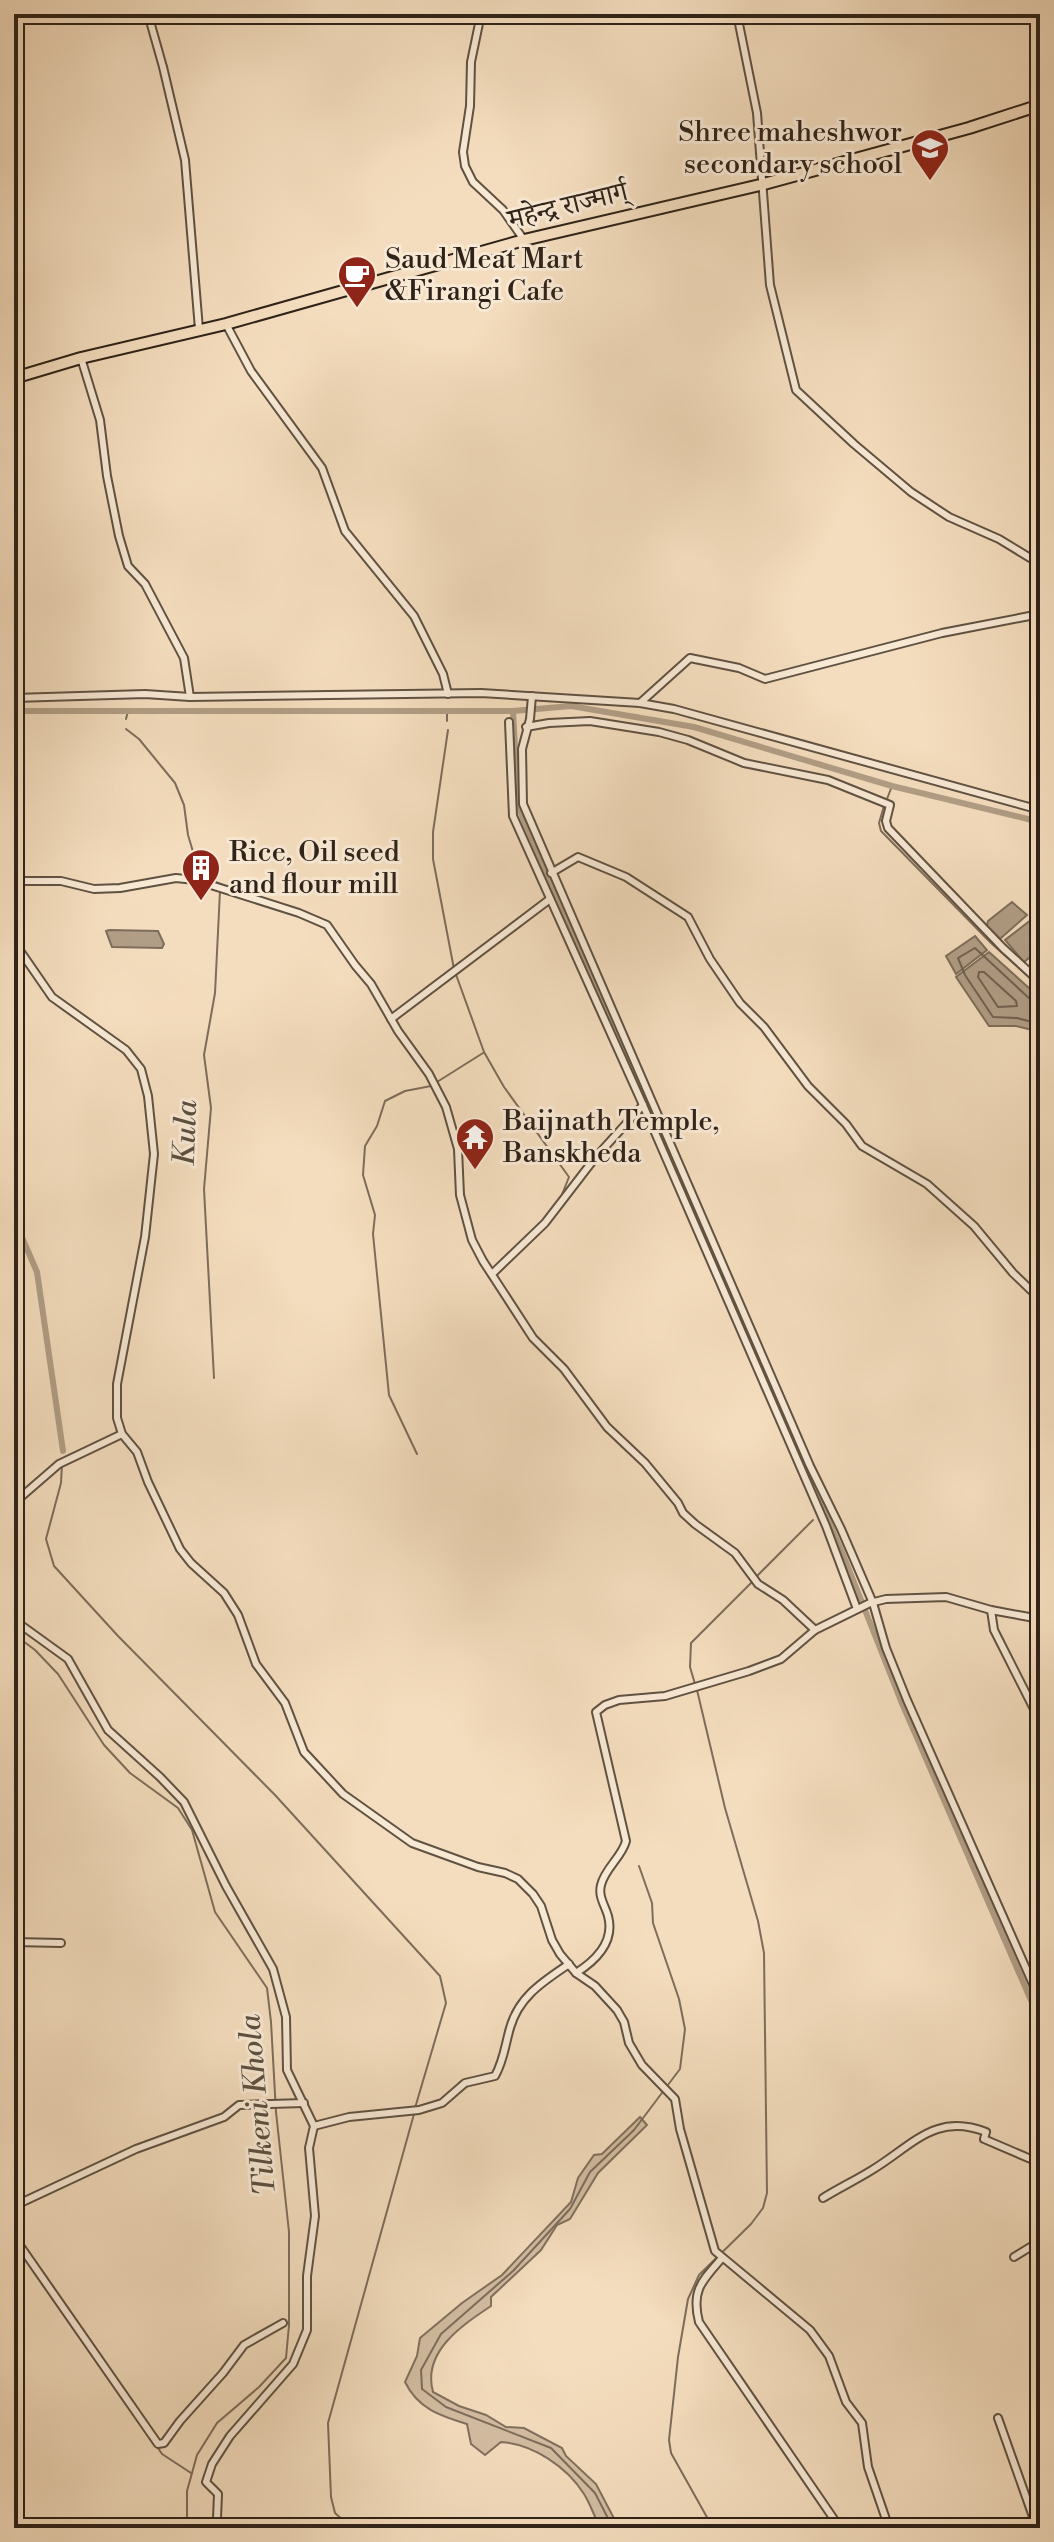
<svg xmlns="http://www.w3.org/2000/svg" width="1054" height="2542" viewBox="0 0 1054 2542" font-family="'Libre Bodoni','Noto Serif Devanagari',serif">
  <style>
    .green { fill: #d3bda2; stroke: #81705e; stroke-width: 2 }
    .water { fill: #b19e86; stroke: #7d6d5a; stroke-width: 2 }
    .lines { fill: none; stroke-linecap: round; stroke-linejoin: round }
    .shore { stroke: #706050; stroke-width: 2 }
    .stream { stroke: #7d6d5a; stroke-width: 2 }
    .canal { stroke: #b19e86; stroke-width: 6 }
    .minor-casing { stroke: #605242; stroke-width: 10 }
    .trunk-casing { stroke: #2f2319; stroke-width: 14 }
    .minor { stroke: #f8e9d5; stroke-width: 6 }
    .trunk { stroke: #f4ddbe; stroke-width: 10 }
    .labels { text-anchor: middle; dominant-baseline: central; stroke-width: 6; stroke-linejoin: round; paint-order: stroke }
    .poi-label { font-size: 28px; fill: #2f2319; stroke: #f8e9d5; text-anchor: start }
    .street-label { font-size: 28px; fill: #2f2319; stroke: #f8e9d5 }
    .water-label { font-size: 30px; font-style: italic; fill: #5c4e3f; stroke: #f8e9d5 }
  </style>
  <rect width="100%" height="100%" fill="#f4ddbe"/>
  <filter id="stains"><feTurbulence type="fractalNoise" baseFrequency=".0025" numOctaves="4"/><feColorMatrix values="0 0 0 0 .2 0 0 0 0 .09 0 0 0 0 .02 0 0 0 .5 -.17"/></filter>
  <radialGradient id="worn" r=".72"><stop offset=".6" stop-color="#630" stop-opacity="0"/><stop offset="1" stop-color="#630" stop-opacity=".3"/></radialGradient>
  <!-- green -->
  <path class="green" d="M640 2117 647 2125 598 2173 570 2219 557 2225 541 2250 491 2297V2306C461 2326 422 2352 433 2392L459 2406 486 2415 506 2427 524 2428 562 2448 566 2456 596 2484 619 2528H601C594 2517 591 2505 584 2494 567 2467 533 2444 501 2442L485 2455 471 2444 467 2424C441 2416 418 2409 405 2382L417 2356 420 2338 462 2303 502 2275 571 2202 578 2178 594 2155 602 2154Z"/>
  <!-- water -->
  <g class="water">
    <polygon points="1012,902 1027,915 1000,939 987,926 988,921"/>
    <polygon points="1040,913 1040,949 1024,962 1005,940"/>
    <polygon points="109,930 158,931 164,944 162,948 112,947 106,931"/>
    <polygon points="975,936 987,950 956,974 946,956"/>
    <polygon points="989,952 1040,998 1040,1032 1016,1026 989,1026 956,977"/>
  </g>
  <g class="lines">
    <!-- shore -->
    <g class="shore">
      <polygon points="979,972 984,972 1016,1001 1017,1006 998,1007 978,977"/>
      <polyline points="1040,1003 1032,1001 975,948 958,958 965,975 993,1017 1017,1018 1040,1024"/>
    </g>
    <!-- stream -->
    <g class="stream">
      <polyline points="447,711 447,721"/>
      <polyline points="126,719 128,711"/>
      <polyline points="126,729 139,739 175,783 184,805 188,835 200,875 222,885"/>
      <polyline points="448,730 433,832 433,859 454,969 484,1052 504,1087 569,1177 561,1197"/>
      <polyline points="887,799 892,786"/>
      <polyline points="884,806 879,823 881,831 991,943 1040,987"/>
      <polyline points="437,1082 483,1053"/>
      <polyline points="214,1378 204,1189 211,1108 204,1055 215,993 220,891"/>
      <polyline points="417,1454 389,1395 373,1234 375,1215 363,1175 365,1146 377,1126 385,1101 405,1091 431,1086"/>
      <polyline points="62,1464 61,1483 46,1539 54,1566 118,1636 275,1795 440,1976 446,2003 415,2108"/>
      <polyline points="757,1576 813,1520"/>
      <polyline points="14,1638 19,1638 35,1650 58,1674 104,1745 130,1773 178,1808 192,1830 215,1912 267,1988 271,2022 276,2112 289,2232 289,2325 286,2358 259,2387 217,2423 197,2455 187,2491 187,2528"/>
      <polyline points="695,1684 690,1667 691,1643 753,1581"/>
      <polyline points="697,1690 725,1808 758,1921 764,1953 767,2193 763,2208 751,2224 699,2275 688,2299 678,2357 669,2440 671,2453 713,2528"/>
      <polyline points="78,2334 124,2401"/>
      <polyline points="156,2445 162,2454 191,2473"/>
      <polyline points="352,2528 335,2513 331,2497 328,2423 414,2114"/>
      <polyline points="613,2528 595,2493 551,2448 446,2407 422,2389 421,2370 441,2334 513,2271 570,2209 590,2172 634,2130 680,2069 685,2029 679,1999 653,1923 652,1903 639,1866"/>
    </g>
    <!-- canal -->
    <g class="canal">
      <polyline points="14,711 513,711 571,706 694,727 892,786 1040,822"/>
      <polyline points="513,711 518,803 522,816 844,1557 901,1701 1040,2021"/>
      <polyline points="14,1219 37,1272 63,1451"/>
    </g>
    <defs>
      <g id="minor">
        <polyline points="148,14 163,67 185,160 199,329"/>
        <polyline points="481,14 471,62 470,106 463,152 465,166 473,182 503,210 524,240"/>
        <polyline points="737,14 757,113 770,285 796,390 854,444 911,492 949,517 999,539 1040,564"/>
        <polyline points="226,324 251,371 322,468 345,531 414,616 443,674 448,694"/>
        <polyline points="81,358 100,420 107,476 119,536 128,566 145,584 184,658 190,697"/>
        <polyline points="532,696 530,719 522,749 523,804 810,1466 841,1529 873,1603 886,1648 907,1700 1040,2000"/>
        <polyline points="14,698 145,694 190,697 481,693 640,703 674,709 1040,810"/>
        <polyline points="640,703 690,658 739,668 765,679 942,633 1040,614"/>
        <polyline points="509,722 513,816 643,1105 826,1526 857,1609"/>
        <polyline points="526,727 549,723 590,721 659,732 688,740 744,763 828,780 890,805 886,821 888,828 1003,948 1040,982"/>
        <polyline points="551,873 578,857 626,877 688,917 710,959 740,1003 764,1027 808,1086 846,1124 862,1146 927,1184 974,1226 1013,1273 1040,1299"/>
        <polyline points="14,881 61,881 94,889 120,888 176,878 195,880 299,913 327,925 355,965 371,984 398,1031 429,1074 446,1107 458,1149 460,1195 472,1240 483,1261 533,1338 564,1369 607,1427 645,1463 678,1503 683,1513 695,1524 735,1553 758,1584 783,1600 815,1630"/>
        <polyline points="14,942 52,997 126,1050 141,1069 148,1096 154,1154 145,1237 117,1384 117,1418 122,1434 137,1452 148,1482 180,1549 191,1563 224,1593 238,1615 256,1664 285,1703 304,1752 343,1794 412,1843 478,1867 505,1873 518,1879 533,1894 541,1906 552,1940 560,1954 576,1973 595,1986 617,2010 624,2022 629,2043 642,2065 675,2099 680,2129 715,2251 810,2330 829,2356 846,2402 862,2423 868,2467 889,2528"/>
        <polyline points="391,1019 550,899"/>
        <polyline points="492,1274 545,1223 595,1158 643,1105"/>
        <polyline points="14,1503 59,1464 122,1434"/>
        <polyline points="991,1610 994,1630 1040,1721"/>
        <path d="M14 1620 68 1659 108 1730 160 1777 184 1802 226 1886 273 1969 286 2017 287 2070 314 2126 349 2117 419 2110 442 2103 465 2083 495 2076C504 2060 505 2045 510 2028 519 1996 544 1981 569 1964"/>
        <polyline points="14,1942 61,1943"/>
        <path d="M576 1973C595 1961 615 1942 608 1916 605 1905 598 1897 601 1885 605 1868 622 1857 626 1841L596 1712 605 1705 619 1700 665 1696 749 1671 781 1659 815 1630 870 1603 886 1599 946 1597 991 1610 1040 1619"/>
        <path d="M823 2198C839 2188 856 2180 872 2170 912 2146 935 2112 986 2132L984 2139 1040 2163"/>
        <polyline points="14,2206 136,2149 224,2117 239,2105 304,2103"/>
        <polyline points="14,2237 158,2444 164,2443 180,2421 223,2373 244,2345 283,2323"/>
        <polyline points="1014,2257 1040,2241"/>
        <path d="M722 2258C702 2281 691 2290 699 2322L840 2528"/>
        <polyline points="998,2418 1037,2528"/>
        <polyline points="222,2528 217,2518 218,2494 206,2482 212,2464 230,2436 293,2364 307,2330 307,2276 315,2216 309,2148 314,2126"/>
      </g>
      <polyline id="trunk" points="14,378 81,358 226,324 524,240 760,185 969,128 1040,105"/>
    </defs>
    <!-- minor casing -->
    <use href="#minor" class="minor-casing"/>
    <!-- trunk casing -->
    <use href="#trunk" class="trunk-casing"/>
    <!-- minor -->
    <use href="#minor" class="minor"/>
    <!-- trunk -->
    <use href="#trunk" class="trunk"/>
  </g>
  <!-- icons -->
  <defs>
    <symbol id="school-pin" viewBox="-11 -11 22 30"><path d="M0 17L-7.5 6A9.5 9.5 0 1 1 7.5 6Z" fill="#8f2418" stroke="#f8e9d5"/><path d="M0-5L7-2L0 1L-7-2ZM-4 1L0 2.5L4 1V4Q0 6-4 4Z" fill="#fff"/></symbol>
    <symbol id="cafe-pin" viewBox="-11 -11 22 30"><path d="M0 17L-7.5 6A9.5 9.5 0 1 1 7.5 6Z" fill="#8f2418" stroke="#f8e9d5"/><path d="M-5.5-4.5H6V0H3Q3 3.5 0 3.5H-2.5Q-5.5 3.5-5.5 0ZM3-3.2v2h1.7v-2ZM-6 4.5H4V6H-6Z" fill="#fff"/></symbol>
    <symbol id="building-pin" viewBox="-11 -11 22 30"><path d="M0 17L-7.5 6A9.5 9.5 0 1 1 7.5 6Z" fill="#8f2418" stroke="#f8e9d5"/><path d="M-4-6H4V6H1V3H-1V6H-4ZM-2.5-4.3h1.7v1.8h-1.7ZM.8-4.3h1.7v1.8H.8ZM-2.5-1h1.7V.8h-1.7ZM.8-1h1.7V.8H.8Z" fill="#fff"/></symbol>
    <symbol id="temple-pin" viewBox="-11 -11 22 30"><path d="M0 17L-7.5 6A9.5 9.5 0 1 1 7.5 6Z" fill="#8f2418" stroke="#f8e9d5"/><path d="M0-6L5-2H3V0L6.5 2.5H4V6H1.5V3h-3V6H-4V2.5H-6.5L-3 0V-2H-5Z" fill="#fff"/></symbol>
  </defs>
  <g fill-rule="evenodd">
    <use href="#school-pin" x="908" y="126" width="44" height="60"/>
    <use href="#cafe-pin" x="335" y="253" width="44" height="60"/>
    <use href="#building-pin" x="179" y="846" width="44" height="60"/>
    <use href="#temple-pin" x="453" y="1115" width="44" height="60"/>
  </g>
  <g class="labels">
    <!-- poi labels -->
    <g class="poi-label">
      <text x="902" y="132" text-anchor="end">Shree maheshwor<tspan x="902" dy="32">secondary school</tspan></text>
      <text x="385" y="259">Saud Meat Mart<tspan x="385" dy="32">&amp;Firangi Cafe</tspan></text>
      <text x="229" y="852">Rice, Oil seed<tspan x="229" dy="32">and flour mill</tspan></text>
      <text x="503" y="1121">Baijnath Temple,<tspan x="503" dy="32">Banskheda</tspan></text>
    </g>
    <!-- street labels -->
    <g class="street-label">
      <text transform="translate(568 206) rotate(-14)">महेन्द्र राज्मार्ग्</text>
    </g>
    <!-- water labels -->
    <g class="water-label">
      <text transform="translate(186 1133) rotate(-88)">Kula</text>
      <text transform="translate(258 2105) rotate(-95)">Tilkeni Khola</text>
    </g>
  </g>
  <!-- margin -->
  <rect width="1054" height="2542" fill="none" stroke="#f4ddbe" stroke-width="48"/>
  <rect x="16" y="16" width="1022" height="2510" fill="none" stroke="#2f2319" stroke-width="4"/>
  <rect x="24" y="24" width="1006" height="2494" fill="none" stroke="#2f2319" stroke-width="2"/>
  <rect width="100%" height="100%" filter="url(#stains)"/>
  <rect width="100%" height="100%" fill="url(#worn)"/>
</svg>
